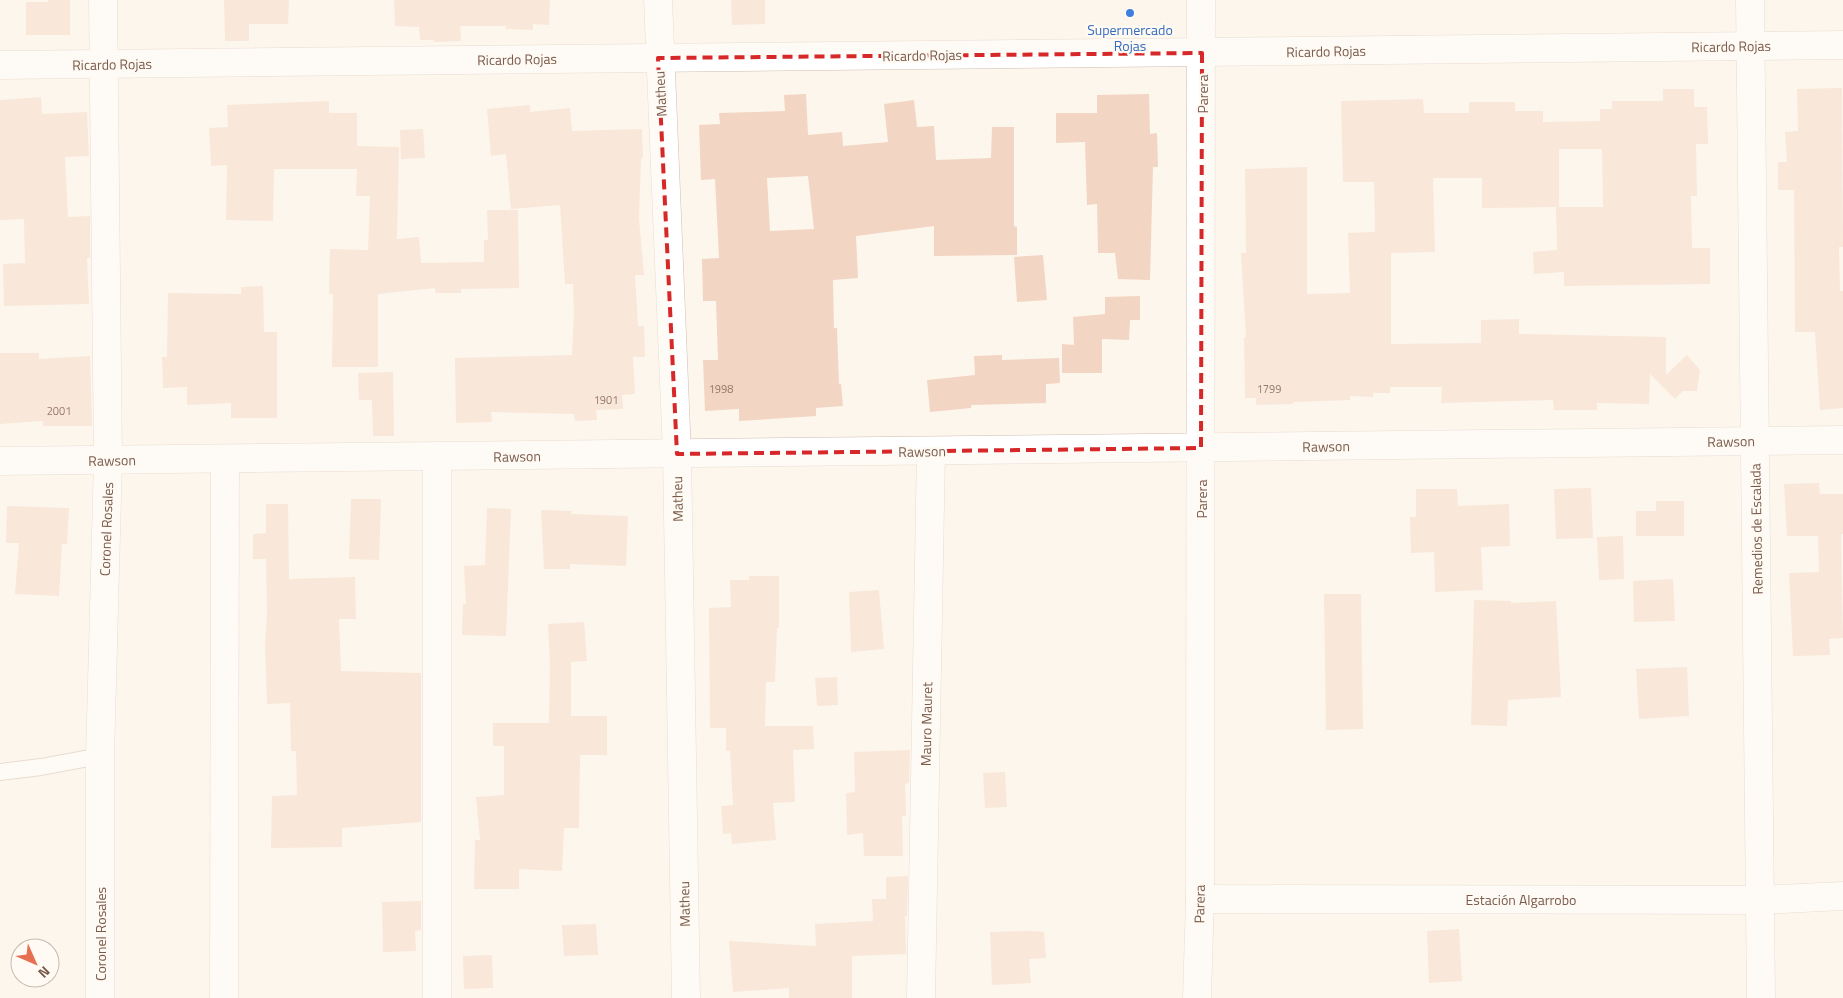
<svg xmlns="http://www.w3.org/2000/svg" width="1843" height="998" viewBox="0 0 1843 998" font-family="'Titillium Web',sans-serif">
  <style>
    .building { fill: #f3d5c3; fill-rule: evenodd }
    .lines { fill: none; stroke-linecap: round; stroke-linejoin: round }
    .lane-casing { stroke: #d1beb0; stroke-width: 18 }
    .street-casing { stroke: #d1beb0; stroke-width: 29 }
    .lane { stroke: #fff; stroke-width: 16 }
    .street { stroke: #fff; stroke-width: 28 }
    .marked { fill: none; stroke: #d62828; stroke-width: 4; stroke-dasharray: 10 6; stroke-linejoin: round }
    .shop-dot { fill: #3f7fe0; stroke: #fffaf3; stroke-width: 2 }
    .labels { text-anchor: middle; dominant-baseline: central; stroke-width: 4.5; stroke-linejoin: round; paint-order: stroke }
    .number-label { font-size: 11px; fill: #987a6a }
    .shop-label { font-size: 14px; fill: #366cbe; stroke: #fffaf3 }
    .street-label { font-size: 14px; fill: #7a5c4d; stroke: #fffaf3 }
  </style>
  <rect width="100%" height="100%" fill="#fdf6ec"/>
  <!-- building -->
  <g class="building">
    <polygon points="48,0 70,0 70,35 26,35 26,2 48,2"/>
    <polygon points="224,0 289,0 288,24 249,24 249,41 225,41"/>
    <polygon points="394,0 550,0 549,25 533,24 533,30 506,29 506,26 460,26 461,41 434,42 434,40 420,40 419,27 395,26"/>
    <polygon points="731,0 765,0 765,24 732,25"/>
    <polygon points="1842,88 1843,247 1839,247 1840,291 1843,291 1843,408 1820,410 1815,332 1795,332 1794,190 1778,190 1778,162 1787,162 1785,132 1798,131 1797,89"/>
    <path d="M1663 89H1694V107H1707L1708 144H1696L1697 196H1691L1692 248H1710V284L1564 286V272L1534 274 1533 252 1557 250 1556 207 1482 208V178H1433L1435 252 1391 253V344L1481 343V320L1519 319V334L1666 337V375L1687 355 1700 370 1697 391H1683L1675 399 1650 374 1649 404 1597 403V410H1554L1553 400 1441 403 1442 387H1390V393H1373V397L1350 396V400L1293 402V404L1256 405V398H1245L1244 337H1246L1241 253H1246L1245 169 1307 167V294L1350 293 1348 233 1375 232 1374 182H1343L1341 101 1423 99 1424 113H1469V102H1515V111H1543V122L1600 121V109H1612V101H1663ZM1559 149H1602L1603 207H1556H1559Z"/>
    <path d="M806 94 808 135 842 132 843 146 888 142 884 104 914 100 917 127 934 126 936 160 991 158 992 127H1014V226L1017 227V255L934 256V226L856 236 858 278 833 280 834 328H837L839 384H841L843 406 816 408V416L739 421V409L705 411 703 360H718L716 301H703L702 259 719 258 715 179 701 180 699 125 720 124 719 113 785 111 784 95ZM808 176 814 229 770 231 767 178Z"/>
    <polygon points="1149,94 1150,134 1157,133 1158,167 1153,167 1150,280 1118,279 1115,253 1098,253 1097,204 1087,205 1085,142 1056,143 1056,113 1097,113 1097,95"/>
    <polygon points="41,97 42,114 87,112 89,156 65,157 68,217 90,216 90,258 87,258 89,304 4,306 3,264 25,263 24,219 0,220 0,100"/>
    <polygon points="329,101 329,113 357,113 357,146 399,147 397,239 419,237 421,263 484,262 484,240 488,240 487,210 518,210 519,288 461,289 461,293 435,293 435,288 378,294 378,367 332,367 333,294 329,294 330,249 368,250 370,196 356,196 357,169 274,169 273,221 226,220 227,165 211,166 209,128 228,127 227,105"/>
    <polygon points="530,105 530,112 570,108 572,131 642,129 643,158 641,158 639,218 644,275 635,275 638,326 644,326 645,357 633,357 635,394 622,395 623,409 596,410 597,420 575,421 574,414 491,412 492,422 456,423 455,358 572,355 574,312 573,284 565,284 560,205 511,209 506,154 491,156 487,109"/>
    <polygon points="423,129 425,158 401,159 400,130"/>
    <polygon points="1043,255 1047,300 1017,302 1014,257"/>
    <polygon points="263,286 264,332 277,332 277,418 231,418 231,403 187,405 187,387 163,388 162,357 167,357 168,293 241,294 241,287"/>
    <polygon points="1140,296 1140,320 1130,320 1129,340 1102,339 1102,373 1062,373 1062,344 1074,345 1073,317 1105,314 1105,297"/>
    <polygon points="0,353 39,353 39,359 90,356 92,426 43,426 43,421 0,424"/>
    <polygon points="1002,355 1002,360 1059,358 1060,383 1046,384 1046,403 971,405 971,408 930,412 927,380 975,375 974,356"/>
    <polygon points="393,372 394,436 373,436 372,400 359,400 358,373"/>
    <polygon points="1819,483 1820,494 1843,494 1843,534 1841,534 1843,638 1829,639 1830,655 1793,656 1789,573 1819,572 1818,536 1787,536 1784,484"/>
    <polygon points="1591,488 1593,538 1556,539 1554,489"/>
    <polygon points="1416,489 1457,489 1458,506 1509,504 1510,546 1481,547 1483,590 1435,592 1434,552 1411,553 1410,517 1416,517"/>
    <polygon points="351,499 381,499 379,560 349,559"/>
    <polygon points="1656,501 1684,501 1684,536 1636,536 1636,511 1656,511"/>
    <polygon points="266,504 288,504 289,579 355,577 356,619 339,619 341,671 421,673 421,822 342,828 342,847 271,848 272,796 297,795 296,751 291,751 290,703 267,704 265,643 267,615 266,559 253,559 253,534 266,533"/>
    <polygon points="7,506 69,508 67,544 62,544 59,596 15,594 19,543 6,543"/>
    <polygon points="487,508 511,509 506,636 462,635 463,604 466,604 464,566 485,565"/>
    <polygon points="541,510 572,511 571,514 628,516 626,566 570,564 570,569 544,569"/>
    <polygon points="1623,536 1624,579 1599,580 1597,537"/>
    <polygon points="749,576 779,576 779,628 777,628 775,682 766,682 765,726 813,726 814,749 793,750 795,802 773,803 776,840 732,844 731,833 723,834 721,806 733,805 730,751 726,751 726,728 710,728 709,608 731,607 730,580 749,580"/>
    <polygon points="1673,579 1675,621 1634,622 1633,581"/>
    <polygon points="879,590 884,649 851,652 849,592"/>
    <polygon points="1324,594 1361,594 1363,729 1326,730"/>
    <polygon points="1474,600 1511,601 1511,603 1556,601 1561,697 1508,700 1507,726 1471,725"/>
    <polygon points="584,622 587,661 571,662 571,716 607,716 607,755 580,755 579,828 564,828 562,871 519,869 519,889 474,889 475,840 480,840 476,797 504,795 504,746 493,746 493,723 549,723 550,664 548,624"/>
    <polygon points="1687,667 1689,716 1639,719 1636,669"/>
    <polygon points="837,677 838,705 817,706 815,678"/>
    <polygon points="910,750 909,783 905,784 906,816 902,816 903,856 864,856 863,833 847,835 846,793 855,792 854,752"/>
    <polygon points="1005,772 1007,807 985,808 983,773"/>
    <polygon points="908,876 907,916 905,916 906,954 852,956 852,998 789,998 789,988 733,992 729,941 816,946 815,924 873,921 872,899 886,899 886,877"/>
    <polygon points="421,901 421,930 415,931 416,951 383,952 382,902"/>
    <polygon points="596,924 598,955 564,956 562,925"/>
    <polygon points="1459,929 1462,981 1429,983 1427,931"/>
    <polygon points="1030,931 1044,932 1046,958 1029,959 1031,983 992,985 990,932"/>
    <polygon points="492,955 493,988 464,989 463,956"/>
  </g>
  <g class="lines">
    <defs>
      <polyline id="lane" points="0,772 41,767 100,756"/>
      <g id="street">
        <polyline points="658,0 677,454 686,998"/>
        <polyline points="1750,0 1761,998"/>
        <polyline points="0,65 1843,45"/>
        <polyline points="0,461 1843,440"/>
        <polyline points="1200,899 1760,900 1843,896"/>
        <polyline points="100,998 100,756 108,461 103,0"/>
        <polyline points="224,998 225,459"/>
        <polyline points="437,998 437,457"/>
        <polyline points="921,998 931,451"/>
        <polyline points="1197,998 1200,899 1201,0"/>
      </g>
    </defs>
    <!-- lane casing -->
    <use href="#lane" class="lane-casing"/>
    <!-- street casing -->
    <use href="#street" class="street-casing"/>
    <!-- lane -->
    <use href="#lane" class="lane"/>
    <!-- street -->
    <use href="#street" class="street"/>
  </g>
  <!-- marked area -->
  <path d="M0 0H1843V998H0ZM1202 53 1201 448 677 454 658 58Z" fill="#fdf6ec" fill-opacity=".55" fill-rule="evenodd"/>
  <path class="marked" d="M1202 53 1201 448 677 454 658 58Z"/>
  <!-- markers -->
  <circle class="shop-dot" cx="1130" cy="13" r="5"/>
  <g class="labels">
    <!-- number labels -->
    <g class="number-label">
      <text x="721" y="389">1998</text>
      <text x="1269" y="389">1799</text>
      <text x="606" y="400">1901</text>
      <text x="59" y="411">2001</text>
    </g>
    <!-- shop labels -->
    <g class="shop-label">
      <text x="1130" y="29">Supermercado<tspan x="1130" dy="16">Rojas</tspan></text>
    </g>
    <!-- street labels -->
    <g class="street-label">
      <text transform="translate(1731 46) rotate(-1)">Ricardo Rojas</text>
      <text transform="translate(1326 51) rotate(-1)">Ricardo Rojas</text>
      <text transform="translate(922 55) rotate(-1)">Ricardo Rojas</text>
      <text transform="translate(517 59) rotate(-1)">Ricardo Rojas</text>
      <text transform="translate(112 64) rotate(-1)">Ricardo Rojas</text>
      <text transform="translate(660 94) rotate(-93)">Matheu</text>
      <text transform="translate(1202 94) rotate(-90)">Parera</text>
      <text transform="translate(1731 441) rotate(-1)">Rawson</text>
      <text transform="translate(1326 446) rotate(-1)">Rawson</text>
      <text transform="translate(922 451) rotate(-1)">Rawson</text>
      <text transform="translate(517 456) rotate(-1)">Rawson</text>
      <text transform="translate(112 460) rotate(-1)">Rawson</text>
      <text transform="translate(677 499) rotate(-91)">Matheu</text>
      <text transform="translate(1201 499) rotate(-90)">Parera</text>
      <text transform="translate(106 529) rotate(-88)">Coronel Rosales</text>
      <text transform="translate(1756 529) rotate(-91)">Remedios de Escalada</text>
      <text transform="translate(926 724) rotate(-89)">Mauro Mauret</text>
      <text x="1521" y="899">Estación Algarrobo</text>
      <text transform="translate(684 904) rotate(-91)">Matheu</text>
      <text transform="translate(1199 904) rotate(-89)">Parera</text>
      <text transform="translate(100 934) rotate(-90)">Coronel Rosales</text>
    </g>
  </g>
  <!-- north arrow -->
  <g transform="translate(35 963) rotate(135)"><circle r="24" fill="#fffaf3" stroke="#cabbb1"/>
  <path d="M0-4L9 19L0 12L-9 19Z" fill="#e76f51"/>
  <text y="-8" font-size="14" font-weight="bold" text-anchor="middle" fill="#7a5c4d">N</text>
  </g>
</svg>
